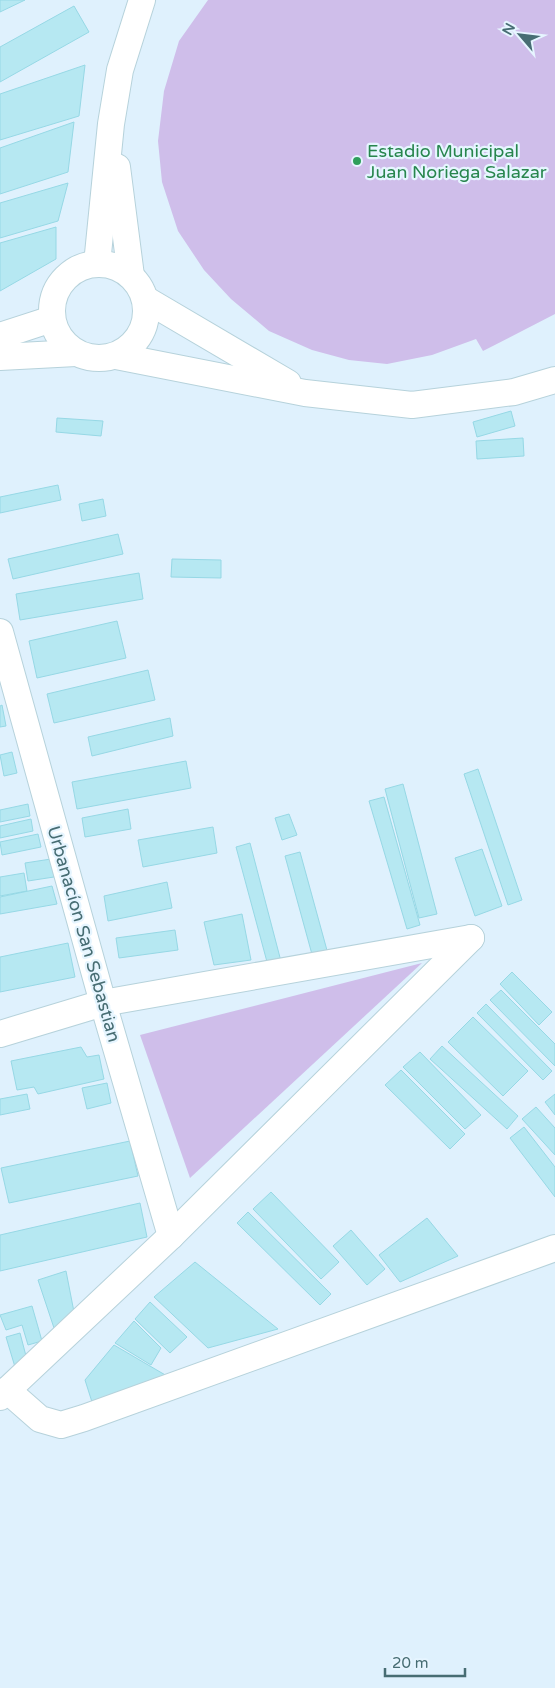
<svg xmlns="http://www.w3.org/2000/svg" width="555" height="1688" viewBox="0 0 555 1688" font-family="'Varela Round',sans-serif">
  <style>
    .green { fill: #cfbeea }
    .building { fill: #b6e8f2; stroke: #96d8e5 }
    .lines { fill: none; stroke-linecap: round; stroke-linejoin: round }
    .street-casing { stroke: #b6d2db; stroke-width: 28 }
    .street { stroke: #fff; stroke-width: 26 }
    .leisure-dot { fill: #2e9e5b; stroke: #e6f5ff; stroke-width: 2 }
    .labels { text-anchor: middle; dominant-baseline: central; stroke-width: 4.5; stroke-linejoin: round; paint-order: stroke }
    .leisure-label { font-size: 18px; fill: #27864d; stroke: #e6f5ff; text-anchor: start }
    .street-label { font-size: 18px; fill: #476d73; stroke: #e6f5ff }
  </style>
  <rect width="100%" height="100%" fill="#dff1fd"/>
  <!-- green -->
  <g class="green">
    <polygon points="208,0 555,0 555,314 483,351 476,339 432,355 387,364 349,360 312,350 269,331 231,299 204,270 178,231 162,182 158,141 164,91 179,41"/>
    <polygon points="422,963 190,1178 140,1035"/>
  </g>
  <!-- building -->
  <g class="building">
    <polygon points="0,0 25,0 0,12"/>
    <polygon points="74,6 89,32 0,82 0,47"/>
    <polygon points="85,65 79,116 0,140 0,94"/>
    <polygon points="74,122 68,172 0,194 0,148"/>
    <polygon points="68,183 58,221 0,238 0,203"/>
    <polygon points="56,227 56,259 0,291 0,243"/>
    <polygon points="511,411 515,426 477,437 473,422"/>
    <polygon points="57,418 103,421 101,436 56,432"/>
    <polygon points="523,438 524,456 477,459 476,441"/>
    <polygon points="58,485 61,500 0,513 0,497"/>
    <polygon points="103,499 106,516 82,521 79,504"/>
    <polygon points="118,534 123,554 13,579 8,559"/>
    <polygon points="172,559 221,560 221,578 171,577"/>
    <polygon points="139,573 143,599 20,620 16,594"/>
    <polygon points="117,621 126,658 37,678 29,641"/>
    <polygon points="148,670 155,700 54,723 47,694"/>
    <polygon points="2,705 6,726 0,727 0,706"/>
    <polygon points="170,718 173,736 92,756 88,737"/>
    <polygon points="12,752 17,773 4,776 0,755"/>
    <polygon points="186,761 191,788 77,809 72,782"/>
    <polygon points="478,769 522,900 508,905 464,774"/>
    <polygon points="403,784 437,914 419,918 385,789"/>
    <polygon points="384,797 420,925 407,929 369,801"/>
    <polygon points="28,804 30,816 0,822 0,810"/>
    <polygon points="128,809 131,829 85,837 82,818"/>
    <polygon points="289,814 297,835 282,840 275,818"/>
    <polygon points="31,819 33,831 0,838 0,826"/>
    <polygon points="213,827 217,853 143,867 138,840"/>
    <polygon points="38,834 41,847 2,855 0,842"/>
    <polygon points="250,843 283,969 270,973 236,847"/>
    <polygon points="482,849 502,906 475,916 455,858"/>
    <polygon points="300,852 328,954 313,958 285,856"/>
    <polygon points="51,859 54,877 28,881 25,863"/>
    <polygon points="24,873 27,891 0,896 0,877"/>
    <polygon points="167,882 172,908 108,921 104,896"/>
    <polygon points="52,886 57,904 0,914 0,897"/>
    <polygon points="242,914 251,960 214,965 204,922"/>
    <polygon points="175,930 178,950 119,958 116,938"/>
    <polygon points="68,943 75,977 0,992 0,957"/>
    <polygon points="512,972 552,1012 539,1025 500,984"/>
    <polygon points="501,990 555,1044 555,1066 490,1000"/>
    <polygon points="486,1004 552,1071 543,1080 477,1013"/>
    <polygon points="473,1017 528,1071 503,1096 448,1042"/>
    <polygon points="442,1046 518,1116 507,1129 430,1059"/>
    <polygon points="81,1047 87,1057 99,1055 104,1079 38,1094 34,1087 17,1090 11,1061"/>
    <polygon points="420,1052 481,1115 465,1129 403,1067"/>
    <polygon points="401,1070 465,1134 450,1149 385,1085"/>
    <polygon points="107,1083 111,1103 87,1109 82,1088"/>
    <polygon points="27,1094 30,1109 0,1115 0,1099"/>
    <polygon points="555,1094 555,1115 545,1102"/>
    <polygon points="536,1107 555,1128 555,1155 522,1119"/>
    <polygon points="524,1127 555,1167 555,1197 510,1138"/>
    <polygon points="130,1141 138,1176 9,1203 1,1168"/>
    <polygon points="271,1192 339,1262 321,1279 253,1209"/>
    <polygon points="140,1203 147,1237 0,1271 0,1235"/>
    <polygon points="248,1212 331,1294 320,1305 237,1223"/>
    <polygon points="427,1218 458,1256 400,1282 379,1255"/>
    <polygon points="351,1230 385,1269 367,1285 333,1246"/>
    <polygon points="195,1262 278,1329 208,1348 154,1297"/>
    <polygon points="66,1271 74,1312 55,1331 38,1280"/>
    <polygon points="150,1302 187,1337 170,1353 135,1319"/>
    <polygon points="32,1306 42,1341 28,1345 22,1325 6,1330 0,1315"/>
    <polygon points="134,1321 161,1348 151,1365 115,1343"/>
    <polygon points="20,1333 26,1356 15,1367 6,1337"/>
    <polygon points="114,1345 167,1376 92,1402 85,1380"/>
  </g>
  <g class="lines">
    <defs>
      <g id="street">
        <polyline points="117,167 131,276"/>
        <circle cx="99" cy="311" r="47"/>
        <polyline points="97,264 111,124 120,70 142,0"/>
        <polyline points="145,299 288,383"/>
        <polyline points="0,336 52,319"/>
        <polyline points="116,356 305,393 412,405 514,392 555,380"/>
        <polyline points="0,357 76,353"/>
        <polyline points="0,632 103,1003 171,1236"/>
        <polyline points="0,1034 103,1003 471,938"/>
        <polyline points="7,1390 40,1419 61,1425 84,1418 555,1248"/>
        <polyline points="0,1397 171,1236 471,938"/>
      </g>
    </defs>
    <!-- street casing -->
    <use href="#street" class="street-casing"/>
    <!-- street -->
    <use href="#street" class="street"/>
  </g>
  <!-- markers -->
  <circle class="leisure-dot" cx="357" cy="161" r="5"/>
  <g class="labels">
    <!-- leisure labels -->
    <g class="leisure-label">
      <text x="367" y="151">Estadio Municipal<tspan x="367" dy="21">Juan Noriega Salazar</tspan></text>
    </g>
    <!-- street labels -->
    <g class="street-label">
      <text transform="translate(84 934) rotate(74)">Urbanacíon San Sebastian</text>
    </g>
  </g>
  <!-- north arrow -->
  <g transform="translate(520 35) rotate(298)" stroke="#e6f5ff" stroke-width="4" paint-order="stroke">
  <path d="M0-4L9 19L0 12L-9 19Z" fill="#476d73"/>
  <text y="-8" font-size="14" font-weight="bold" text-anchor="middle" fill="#476d73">N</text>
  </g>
  <!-- scale -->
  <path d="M385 1668v8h80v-8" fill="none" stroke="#476d73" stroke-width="2.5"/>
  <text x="392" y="1668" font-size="15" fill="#476d73" stroke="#e6f5ff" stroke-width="4" paint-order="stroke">20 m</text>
</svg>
